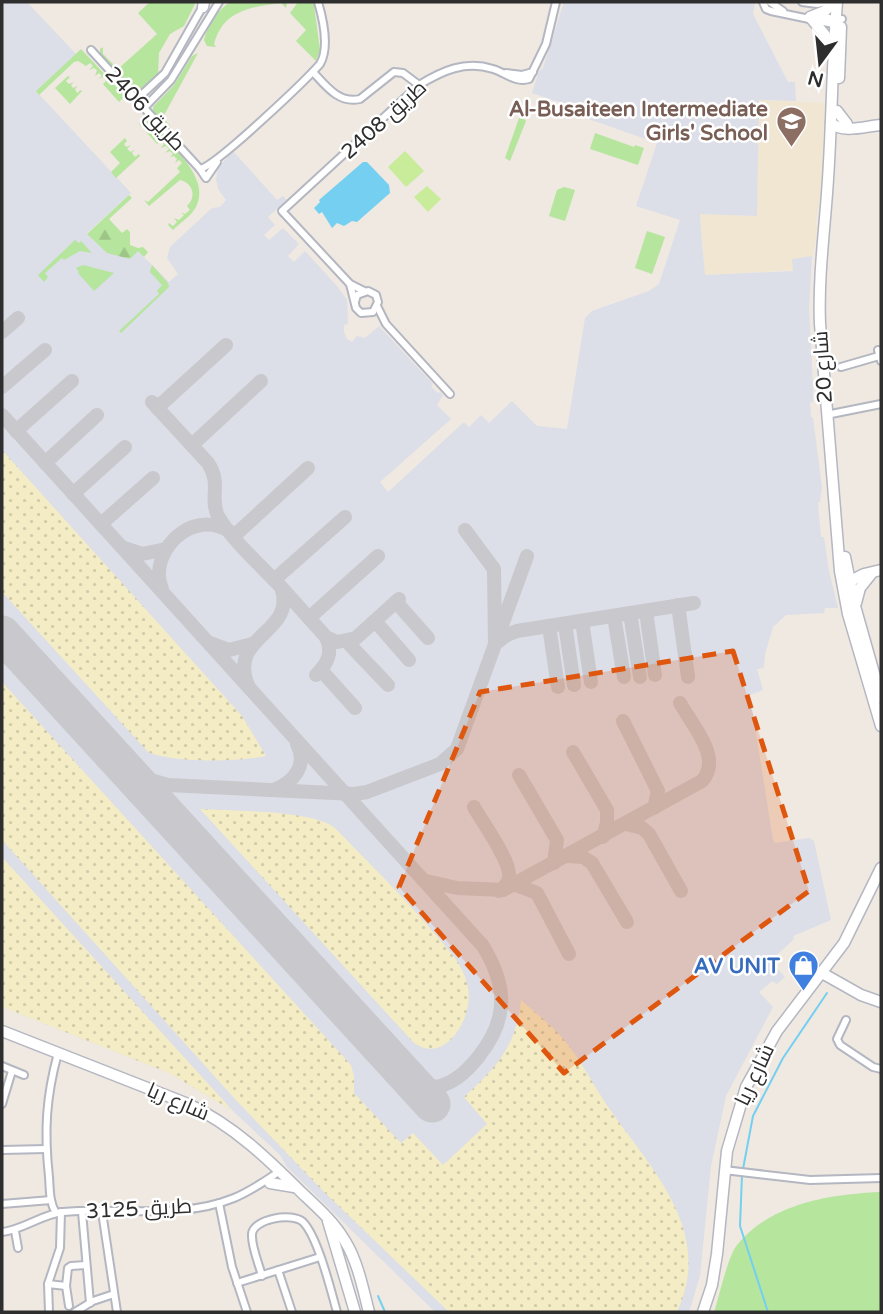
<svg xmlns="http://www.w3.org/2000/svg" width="883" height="1314" viewBox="0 0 883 1314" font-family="'Varela Round',Cairo,sans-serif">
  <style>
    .education { fill: #f0e6d1 }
    .airport { fill: #dcdee8 }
    .grass { fill: #b6e59e }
    .forest { fill: url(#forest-firs) }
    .sand { fill: url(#sand-dots) }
    .pitch { fill: #c9ec9a }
    .water { fill: #75cff0 }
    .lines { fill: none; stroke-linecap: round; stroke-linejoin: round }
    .stream { stroke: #75cff0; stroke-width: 2 }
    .taxiway { stroke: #c9c8cc; stroke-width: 14 }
    .runway { stroke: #c9c8cc; stroke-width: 37 }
    .street-casing { stroke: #b4b7c1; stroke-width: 10 }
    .secondary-casing { stroke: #b4b7c1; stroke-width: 13 }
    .street { stroke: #fff; stroke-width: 6 }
    .secondary { stroke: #fff; stroke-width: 10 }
    .marked { fill: #df570e; fill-opacity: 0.2; stroke: #df570e; stroke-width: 5; stroke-dasharray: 14 9; stroke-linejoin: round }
    .labels { text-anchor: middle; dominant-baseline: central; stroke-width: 5; stroke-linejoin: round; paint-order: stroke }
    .street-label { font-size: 21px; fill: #2e2e2e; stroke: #fff }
    .education-label { font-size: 21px; font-weight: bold; fill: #785e54; stroke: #fff; text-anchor: end }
    .shop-label { font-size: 21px; font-weight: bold; fill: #366cbe; stroke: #fff; text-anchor: end }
  </style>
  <defs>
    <pattern id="forest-firs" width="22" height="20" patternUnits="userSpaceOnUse" patternTransform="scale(1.75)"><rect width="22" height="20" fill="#b6e59e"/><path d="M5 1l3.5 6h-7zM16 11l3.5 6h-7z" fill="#9dc588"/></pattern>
    <pattern id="sand-dots" width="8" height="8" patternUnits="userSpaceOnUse" patternTransform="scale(1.75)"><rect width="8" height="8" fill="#f3ecc5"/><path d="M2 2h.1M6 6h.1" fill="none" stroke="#d1cbaa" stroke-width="1.8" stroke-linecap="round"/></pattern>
  </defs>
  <rect width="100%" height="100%" fill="#efe9e1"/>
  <!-- education -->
  <polygon class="education" points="759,100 825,103 821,191 816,223 818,226 812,256 792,259 793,270 705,275 700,214 757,216"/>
  <!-- airport -->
  <polygon class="airport" points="2,2 27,2 76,54 36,91 131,193 87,233 96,243 138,251 169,282 178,274 167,258 170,247 212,208 220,207 226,200 218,189 216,179 218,168 233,151 277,200 283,196 287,200 268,217 275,225 264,235 269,240 283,228 299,244 288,256 294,262 305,251 337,286 347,300 348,324 344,325 344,332 347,339 352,342 357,336 365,338 379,326 433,384 431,387 438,393 440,392 443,395 437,405 451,419 380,482 388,492 464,422 469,427 481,415 489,423 512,401 537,426 567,429 585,318 592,311 649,291 659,284 680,220 636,206 657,143 563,110 565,104 532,93 539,71 543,68 564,2 755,2 753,14 788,82 795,82 796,101 759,100 757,216 700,214 702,243 705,275 793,271 792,259 812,256 809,309 813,387 813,402 810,403 811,417 813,418 822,487 820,502 818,503 821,537 824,537 829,571 838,608 825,608 824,613 786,615 773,627 765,654 764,668 757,669 763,690 750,695 773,840 775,843 809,838 814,841 831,920 793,936 794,939 770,961 785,977 777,984 772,981 759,992 773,1007 726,1096 711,1166 700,1276 689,1312 435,1312 287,1167 280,1155 233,1111 169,1073 2,1007"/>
  <!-- grass -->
  <g class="grass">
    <polygon points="150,2 196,2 184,26 170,34 159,53 158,76 139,92 100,56 100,49 103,47 103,54 118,69 157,34 138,13"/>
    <path d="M230 2H287L286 8 281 3C251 7 223 10 214 44L216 47 207 46 204 40C208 24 217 11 230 2Z"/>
    <polygon points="298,2 312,2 314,5 320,50 316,61 296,41 306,30 290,13"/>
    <polygon points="81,49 125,96 119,102 103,84 106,81 103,77 98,79 102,76 99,73 95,76 97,70 94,68 89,70 93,66 90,63 86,66 78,61 74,62 39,95 36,91"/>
    <polygon points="198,53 163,117 170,126 168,127 153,111 153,107 174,85 192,56"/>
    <polygon points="68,76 70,77 66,81 69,84 74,82 71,85 73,88 78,86 75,89 77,93 81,90 82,91 70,104 55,88"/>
    <polygon points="522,117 526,121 510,161 505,158 519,118"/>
    <path d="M145 118C163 138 213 176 196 207 191 216 180 223 173 230L168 225 169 223 173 226 177 222 174 218 179 220 184 215 181 212 185 214 190 210 187 206C197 197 193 183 180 180L149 206 144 200 148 202 180 172 177 168 182 163 179 160 175 163 177 159 174 156 170 157 173 154 170 151 165 153 169 149 166 146 161 148 164 144 161 141 157 144 139 124Z"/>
    <polygon points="595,133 634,147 635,145 644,148 638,165 590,149"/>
    <polygon points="125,138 127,141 124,144 126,147 131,145 127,149 131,152 135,149 132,153 135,157 139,154 140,156 116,178 111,172 120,163 110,152"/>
    <polygon points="564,187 575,190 565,221 549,216 557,190"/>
    <polygon points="647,231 665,237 652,274 635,268"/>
    <polygon points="75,240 79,243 81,241 92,253 80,251 64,260 62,258 45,273 48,277 44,282 38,275"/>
    <polygon points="83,265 87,266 114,273 94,291 78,273 79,272 76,268"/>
    <polygon points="152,265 168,283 169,287 121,333 119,331 159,294 157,291 162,285 150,272"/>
    <path d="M881 1192V1312H714C719 1297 728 1256 737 1245 771 1203 831 1194 881 1192Z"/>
  </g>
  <!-- forest -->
  <polygon class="forest" points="129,195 132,198 109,219 122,233 127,229 130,232 130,245 138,248 143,247 148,252 144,257 138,251 130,259 107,253 87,234"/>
  <!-- sand -->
  <g class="sand">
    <path d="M2 450 242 716 266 756C241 762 171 763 148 752L2 592Z"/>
    <path d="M2 682 351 1065 354 1076V1093L401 1143 413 1133 443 1165 487 1124 464 1097C497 1067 517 1045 521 1000 535 1013 552 1025 564 1040 582 1061 595 1089 611 1111 654 1172 714 1233 677 1312H449L323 1191 234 1098 2 840Z"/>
    <path d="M200 809C231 811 312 810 335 828 369 863 404 897 435 934 445 946 458 959 464 974 468 984 470 994 468 1005 464 1031 440 1063 413 1042Z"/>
    <polygon points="2,857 233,1111 169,1073 2,1007"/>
  </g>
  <!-- pitch -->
  <g class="pitch">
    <polygon points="405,151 424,171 406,187 388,167"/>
    <polygon points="427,186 441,199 428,212 414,197"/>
  </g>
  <!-- water -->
  <polygon class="water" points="363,162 367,162 389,185 390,193 357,222 352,221 344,226 337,223 332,228 322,212 319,214 314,208 320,202 319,200"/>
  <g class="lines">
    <!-- stream -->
    <g class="stream">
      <polyline points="743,1169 753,1116 783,1058 827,993"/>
      <polyline points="742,1175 740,1226 768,1312"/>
      <polyline points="378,1296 385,1312"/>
    </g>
    <!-- taxiway -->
    <g class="taxiway">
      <polyline points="2,332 18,318"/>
      <polyline points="2,387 45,350"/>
      <path d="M152 402 208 463C222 484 209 497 218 516 230 538 263 568 281 587"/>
      <polyline points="157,408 226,345"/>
      <path d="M2 415 483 946C495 966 505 989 500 1013 496 1039 467 1079 440 1086 430 1088 419 1084 409 1079"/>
      <polyline points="16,431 72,381"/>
      <polyline points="192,445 261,381"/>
      <polyline points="45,463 97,415"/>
      <polyline points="73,494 125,447"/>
      <polyline points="101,524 153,478"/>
      <polyline points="465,530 494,569 495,644 507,635 517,631 694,603"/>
      <polyline points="234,536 308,468"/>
      <polyline points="124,548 142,554 166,549"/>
      <polyline points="274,580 345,517"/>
      <path d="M162 589C151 562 173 529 201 525 211 523 220 526 228 530"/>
      <polyline points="396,602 428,638"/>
      <polyline points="678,605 688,677"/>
      <polyline points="646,611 655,675"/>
      <polyline points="630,613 640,677"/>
      <polyline points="614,616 624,677"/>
      <polyline points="309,618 378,556"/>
      <polyline points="375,621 409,660"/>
      <polyline points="582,621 591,682"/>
      <polyline points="565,624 574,685"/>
      <polyline points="549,626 558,687"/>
      <polyline points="210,643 229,650 252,644"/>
      <polyline points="349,644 388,685"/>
      <polyline points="321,670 355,708"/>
      <path d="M316 675C328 663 333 653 326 637"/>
      <path d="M248 685C227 635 298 633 281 587L326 637 337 642 356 638 399 599"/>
      <polyline points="623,721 658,791 654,808"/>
      <polyline points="573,752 607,810 607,823 603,837"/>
      <polyline points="120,764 143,778 168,785 355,794 367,792 440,764 457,749 527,556"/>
      <polyline points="519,775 557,840 554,863"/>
      <path d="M274 790C294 782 308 765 297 744"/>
      <path d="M474 807C482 822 512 862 509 878 508 884 503 888 499 891"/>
      <polyline points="626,824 642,828 649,834 681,891"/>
      <polyline points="568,856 583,857 592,863 627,922"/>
      <path d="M426 881 457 888 503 890 702 781C723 758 692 725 680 703"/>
      <polyline points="516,885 537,893 569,954"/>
    </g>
    <!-- runway -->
    <polyline class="runway" points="2,634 432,1104"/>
    <defs>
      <g id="street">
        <polyline points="763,2 766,9 771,11 838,25"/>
        <polyline points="770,2 783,11"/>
        <polyline points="802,2 817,4 826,2"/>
        <polyline points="816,17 842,19"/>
        <polyline points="91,50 200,169 206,178 217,162"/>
        <path d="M313 72C326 86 339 104 360 99L394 72 403 73 419 85"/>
        <polyline points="506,73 522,75 533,72"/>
        <polyline points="136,100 165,73 203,6"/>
        <polyline points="144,108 171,80 219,2"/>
        <path d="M200 169C217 165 305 81 320 64 330 47 323 19 318 2"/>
        <polyline points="350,284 356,308 361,313 373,312 378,302 376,295 368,291 357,295 355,302"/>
        <path d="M364 291 350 284 282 211 419 85C442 71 465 60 493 69 506 73 515 83 529 79L546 44 556 2"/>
        <polyline points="377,306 386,324 450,394"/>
        <polyline points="878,350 881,361"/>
        <polyline points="841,367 879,356"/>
        <polyline points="826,415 881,404"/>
        <polyline points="846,1020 837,1039 840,1045 873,1067 881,1069"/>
        <polyline points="2,1066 24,1075"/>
        <polyline points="2,1104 12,1071"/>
        <polyline points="2,1150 46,1149"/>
        <polyline points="724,1170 810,1180 881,1178"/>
        <polyline points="219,1203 232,1267 247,1312"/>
        <polyline points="2,1204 51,1200"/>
        <polyline points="82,1212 90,1303"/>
        <polyline points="102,1212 117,1312"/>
        <path d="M56 1213C49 1202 50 1189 49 1177 44 1131 46 1097 58 1053"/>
        <polyline points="15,1231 18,1248"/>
        <path d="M2 1232C23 1230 42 1214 63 1212 119 1207 180 1220 234 1198 251 1191 265 1181 280 1171"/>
        <polyline points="278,1270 292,1312"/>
        <path d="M262 1276C259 1264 251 1246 252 1234 253 1219 292 1212 303 1222 318 1237 331 1291 337 1312"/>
        <polyline points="237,1283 320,1257"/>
        <polyline points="48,1284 66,1286"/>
        <polyline points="69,1306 66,1286 68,1268 71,1266 86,1265"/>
        <polyline points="49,1312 48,1284 60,1248 61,1212"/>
        <polyline points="75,1312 93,1301 114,1294"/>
      </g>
      <g id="secondary">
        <path d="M837 2C832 61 832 120 828 179 825 228 818 276 820 324L840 571 848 614 881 726"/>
        <polyline points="203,7 204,2"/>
        <polyline points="832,47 825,35 810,17 825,11 834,2"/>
        <polyline points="839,78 841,27"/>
        <polyline points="837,111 847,124"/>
        <path d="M831 123C843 134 866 126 881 125"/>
        <polyline points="845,557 855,606 881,698"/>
        <polyline points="845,584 864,574 881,570"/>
        <polyline points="856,603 860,588 872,573"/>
        <polyline points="822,973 861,995 881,1002"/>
        <path d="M2 1031 188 1104C233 1125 268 1159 302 1193 318 1208 334 1222 345 1241 358 1262 363 1289 369 1312"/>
        <polyline points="270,1183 294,1187"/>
        <polyline points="328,1221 355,1312"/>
        <polyline points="703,1312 712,1285 717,1254 727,1151 746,1087 777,1031 844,943 881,868"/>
      </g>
    </defs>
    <!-- street casing -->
    <use href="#street" class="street-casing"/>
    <!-- secondary casing -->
    <use href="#secondary" class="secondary-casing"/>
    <!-- street -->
    <use href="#street" class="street"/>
    <!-- secondary -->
    <use href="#secondary" class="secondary"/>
  </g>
  <!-- marked area -->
  <path class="marked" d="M733 651 809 891 564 1073 399 887 480 692Z"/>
  <!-- icons -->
  <defs>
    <symbol id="school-pin" viewBox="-11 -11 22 30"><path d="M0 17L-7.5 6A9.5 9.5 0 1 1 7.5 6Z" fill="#8d6e63" stroke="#fff"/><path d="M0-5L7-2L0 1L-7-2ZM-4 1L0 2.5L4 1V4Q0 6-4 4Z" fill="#fff"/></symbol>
    <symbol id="shop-pin" viewBox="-11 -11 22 30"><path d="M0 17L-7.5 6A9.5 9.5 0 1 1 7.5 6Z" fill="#3f7fe0" stroke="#fff"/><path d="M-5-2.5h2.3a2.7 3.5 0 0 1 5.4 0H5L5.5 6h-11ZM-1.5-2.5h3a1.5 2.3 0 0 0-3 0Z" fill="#fff"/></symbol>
  </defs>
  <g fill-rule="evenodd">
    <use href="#school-pin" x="774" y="104" width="35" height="47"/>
    <use href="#shop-pin" x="786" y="948" width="35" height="47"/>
  </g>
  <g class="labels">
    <!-- street labels -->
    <g class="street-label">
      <text transform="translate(145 109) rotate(47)">طريق 2406</text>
      <text transform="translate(384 120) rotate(-42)">طريق 2408</text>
      <text transform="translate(823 367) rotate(-94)">شارع 20</text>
      <text transform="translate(755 1075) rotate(-65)">شارع ريا</text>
      <text transform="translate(178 1102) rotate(23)">شارع ريا</text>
      <text transform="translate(139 1209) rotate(-3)">طريق 3125</text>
    </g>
    <!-- education labels -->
    <g class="education-label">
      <text x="768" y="109">Al-Busaiteen Intermediate<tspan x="768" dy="24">Girls' School</tspan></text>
    </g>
    <!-- shop labels -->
    <g class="shop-label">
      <text x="780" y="966">AV UNIT</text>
    </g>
  </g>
  <!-- border -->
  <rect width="883" height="1314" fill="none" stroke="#2e2e2e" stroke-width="7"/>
  <!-- north arrow -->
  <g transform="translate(820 63) rotate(195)" stroke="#ffffff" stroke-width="5" paint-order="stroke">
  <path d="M0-5L12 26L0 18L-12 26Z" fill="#2e2e2e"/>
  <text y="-10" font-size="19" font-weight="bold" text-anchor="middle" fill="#2e2e2e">N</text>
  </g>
</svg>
